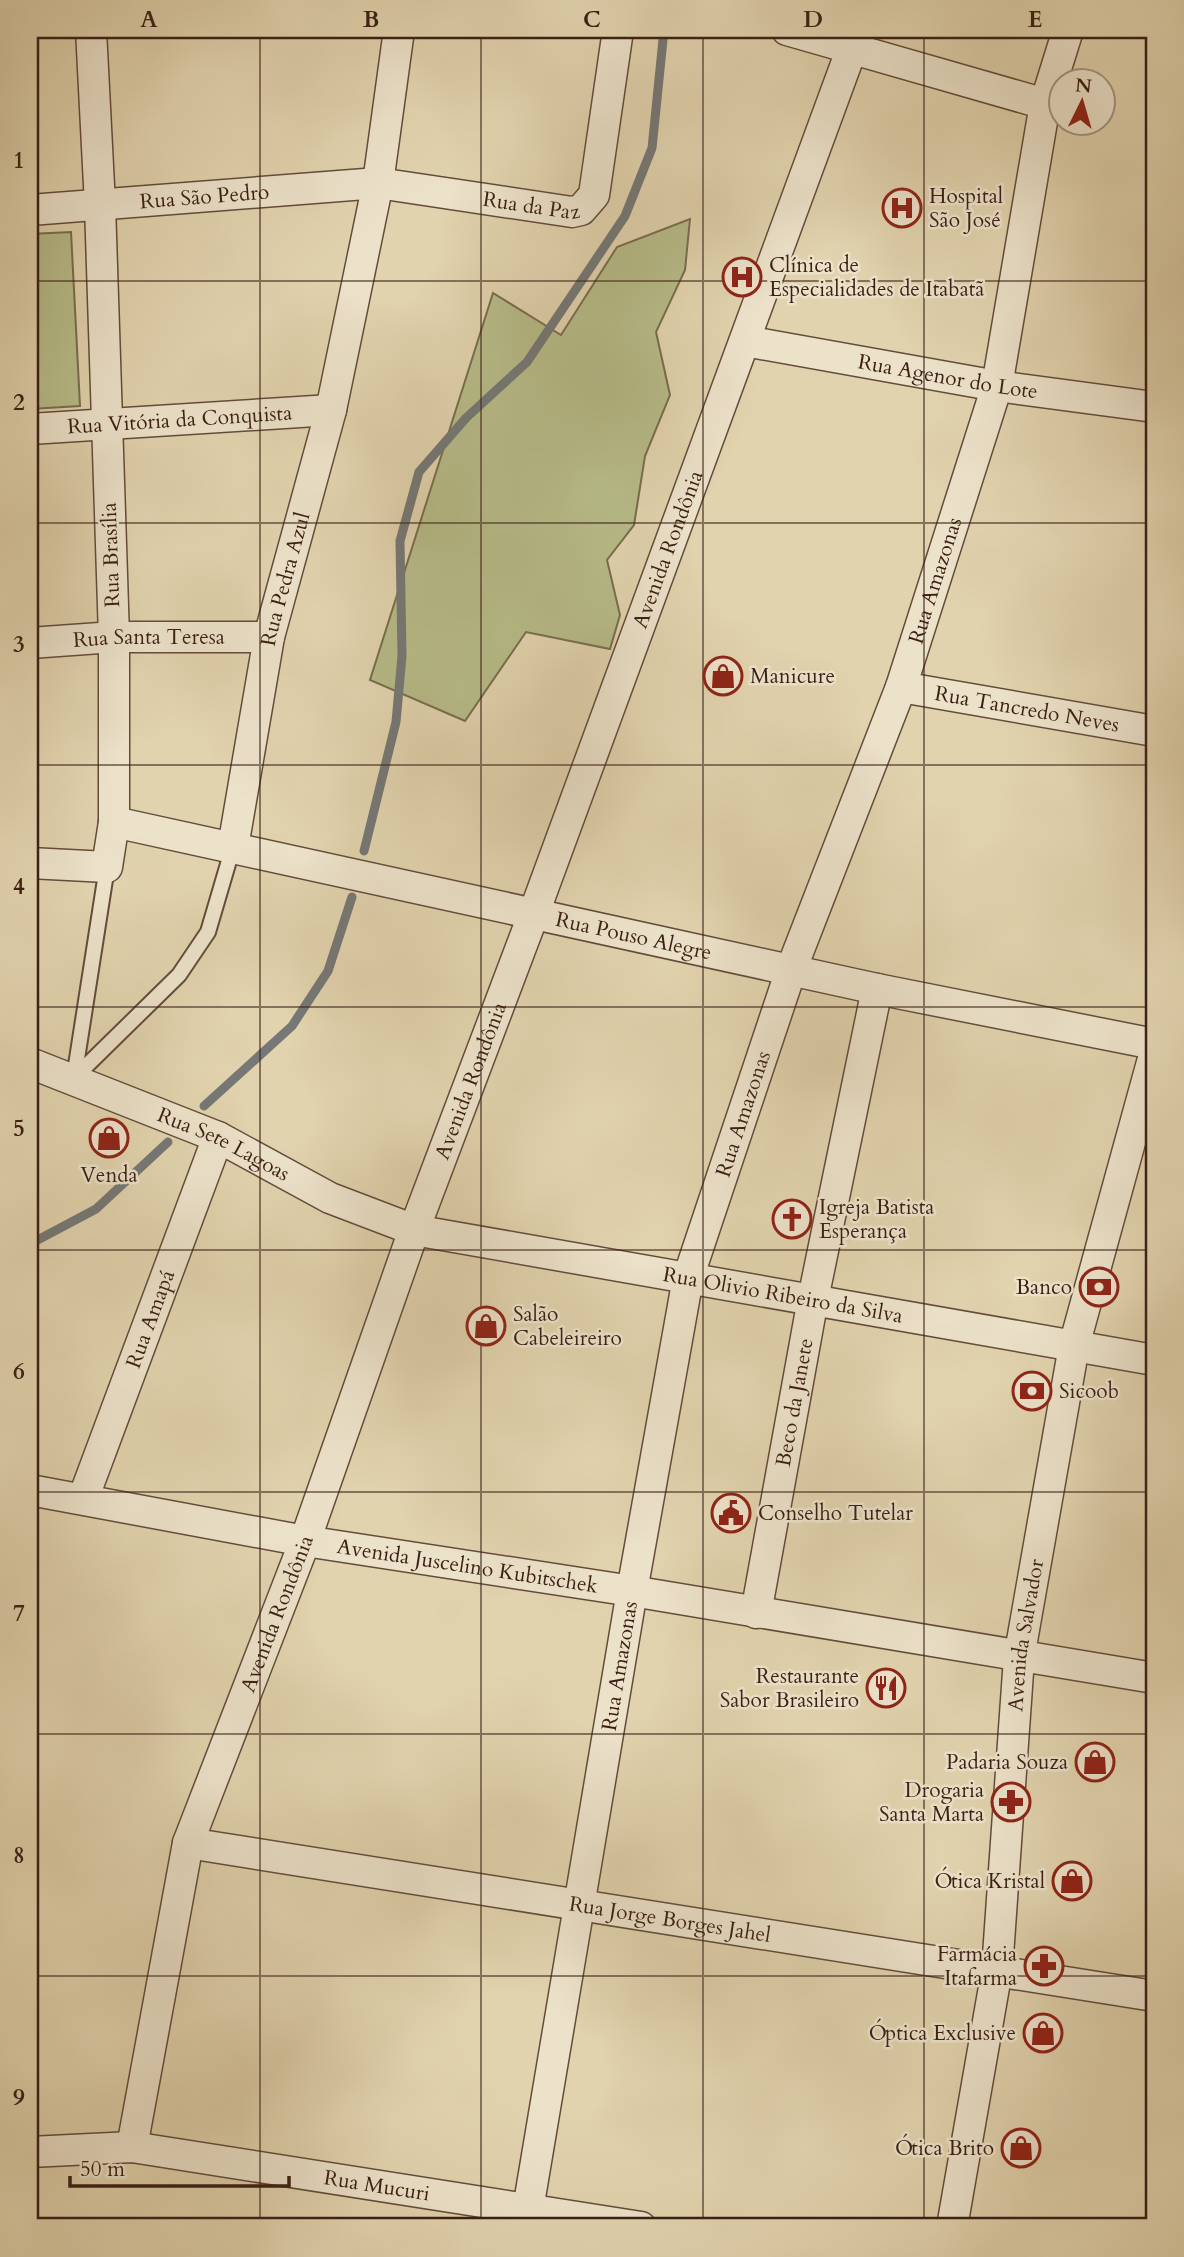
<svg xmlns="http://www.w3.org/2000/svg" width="1184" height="2257" viewBox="0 0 1184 2257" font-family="Cardo,serif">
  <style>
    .green { fill: #b6bb88; stroke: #786d4e; stroke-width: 2 }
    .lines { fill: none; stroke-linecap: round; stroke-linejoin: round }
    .stream { stroke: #757876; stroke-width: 9 }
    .service-casing { stroke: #644c3b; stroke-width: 18 }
    .minor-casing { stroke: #644c3b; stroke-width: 33 }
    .service { stroke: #ece2ca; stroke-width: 14 }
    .minor { stroke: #ece2ca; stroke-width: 30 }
    .grid { fill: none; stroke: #3b1f15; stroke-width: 2; stroke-opacity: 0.55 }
    .labels { text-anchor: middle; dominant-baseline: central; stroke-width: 5; stroke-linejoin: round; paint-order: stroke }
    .poi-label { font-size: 21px; fill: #3b1f15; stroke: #ece2ca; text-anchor: end }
    .street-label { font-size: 21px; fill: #3b1f15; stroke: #ece2ca }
    .neatline { fill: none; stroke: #3b1f15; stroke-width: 2.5 }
    .grid-label { font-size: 23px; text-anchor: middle; font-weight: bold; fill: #3b1f15 }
  </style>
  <rect width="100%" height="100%" fill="#e1d3ae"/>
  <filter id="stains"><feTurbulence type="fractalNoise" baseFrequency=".00286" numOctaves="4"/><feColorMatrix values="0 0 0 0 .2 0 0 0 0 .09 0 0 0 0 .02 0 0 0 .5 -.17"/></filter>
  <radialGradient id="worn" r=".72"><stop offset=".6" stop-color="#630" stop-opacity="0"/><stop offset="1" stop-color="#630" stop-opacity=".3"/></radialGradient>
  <!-- green -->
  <g class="green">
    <polygon points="690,219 685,270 656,332 670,395 645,456 634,525 607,560 620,615 610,649 526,632 465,721 370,680 493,293 561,335 617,247"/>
    <polygon points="71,232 80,406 30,409 30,234"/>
  </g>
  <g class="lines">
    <!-- stream -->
    <g class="stream">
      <polyline points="364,851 396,722 402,656 400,541 419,472 466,418 527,362 625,216 652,148 664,30"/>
      <polyline points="204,1106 292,1026 328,971 352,897"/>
      <polyline points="30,1244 96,1209 168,1142"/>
    </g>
    <defs>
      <g id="service">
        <polyline points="74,1078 179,975 208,932 233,847"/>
        <polyline points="74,1078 107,867"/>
      </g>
      <g id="minor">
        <polyline points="787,30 1045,104"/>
        <path id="s1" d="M30 210 378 183 572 212 581 210 594 195 618 30"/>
        <path id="s2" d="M745 341 997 386 1154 407"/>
        <path id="s3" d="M30 429 331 410"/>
        <path id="s4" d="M30 643 114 637H269"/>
        <path id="s5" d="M901 687 1154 731"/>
        <path id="s6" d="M114 822 877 989 1154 1044"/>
        <path id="s7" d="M233 847 269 637 331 410 378 183 399 30"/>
        <polyline points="30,863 107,867 114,822 114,637 100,205 91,30"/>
        <path id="s8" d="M30 1063 218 1137 330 1198 414 1230 1154 1360"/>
        <path id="s9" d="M30 1490 305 1541 632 1591 1154 1678"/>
        <path id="s10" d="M83 1499 218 1137"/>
        <path id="s11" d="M756 1613 813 1299 877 989"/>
        <path id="s12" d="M188 1843 1154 1996"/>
        <path id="s13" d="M132 2147 188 1843 305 1541 414 1230 534 913 852 48 856 30"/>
        <path id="s14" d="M30 2152 132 2147 641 2227"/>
        <path id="s15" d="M525 2227 632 1591 688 1278 791 970 901 687 997 386 1045 104 1068 30"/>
        <path id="s16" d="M952 2227 997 1970 1019 1658 1074 1346 1154 1055"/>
      </g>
    </defs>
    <!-- service casing -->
    <use href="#service" class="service-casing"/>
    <!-- minor casing -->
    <use href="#minor" class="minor-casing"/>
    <!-- service -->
    <use href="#service" class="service"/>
    <!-- minor -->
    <use href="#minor" class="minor"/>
  </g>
  <!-- grid -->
  <path class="grid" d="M260 30V2227M481 30V2227M703 30V2227M924 30V2227M30 281H1154M30 523H1154M30 765H1154M30 1007H1154M30 1250H1154M30 1492H1154M30 1734H1154M30 1976H1154"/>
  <!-- icons -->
  <defs>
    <symbol id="hospital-ring" viewBox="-11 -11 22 22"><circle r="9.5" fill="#ece2ca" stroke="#8f2418" stroke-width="1.5"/><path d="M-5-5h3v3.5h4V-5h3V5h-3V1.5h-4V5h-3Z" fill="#8f2418"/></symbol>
    <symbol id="shop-ring" viewBox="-11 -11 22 22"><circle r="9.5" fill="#ece2ca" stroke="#8f2418" stroke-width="1.5"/><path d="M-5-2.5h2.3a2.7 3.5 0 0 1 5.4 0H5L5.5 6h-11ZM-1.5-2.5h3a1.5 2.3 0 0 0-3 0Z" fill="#8f2418"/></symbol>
    <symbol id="church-ring" viewBox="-11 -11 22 22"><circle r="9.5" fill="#ece2ca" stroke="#8f2418" stroke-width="1.5"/><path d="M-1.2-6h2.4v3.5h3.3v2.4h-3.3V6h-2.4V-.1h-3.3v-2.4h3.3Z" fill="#8f2418"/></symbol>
    <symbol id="bank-ring" viewBox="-11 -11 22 22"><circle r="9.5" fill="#ece2ca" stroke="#8f2418" stroke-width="1.5"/><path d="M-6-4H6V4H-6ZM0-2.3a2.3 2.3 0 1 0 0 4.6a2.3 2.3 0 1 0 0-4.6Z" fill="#8f2418"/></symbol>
    <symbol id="civic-ring" viewBox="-11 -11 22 22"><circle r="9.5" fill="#ece2ca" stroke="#8f2418" stroke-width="1.5"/><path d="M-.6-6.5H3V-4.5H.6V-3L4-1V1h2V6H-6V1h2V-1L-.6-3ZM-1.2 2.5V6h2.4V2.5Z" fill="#8f2418"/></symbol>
    <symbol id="restaurant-ring" viewBox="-11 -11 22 22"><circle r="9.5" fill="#ece2ca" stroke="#8f2418" stroke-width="1.5"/><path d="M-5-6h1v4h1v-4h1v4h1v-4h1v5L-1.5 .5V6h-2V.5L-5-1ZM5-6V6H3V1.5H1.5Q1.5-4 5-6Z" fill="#8f2418"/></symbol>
    <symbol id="pharmacy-ring" viewBox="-11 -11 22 22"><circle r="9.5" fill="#ece2ca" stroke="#8f2418" stroke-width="1.5"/><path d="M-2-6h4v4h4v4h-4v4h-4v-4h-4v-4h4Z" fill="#8f2418"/></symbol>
  </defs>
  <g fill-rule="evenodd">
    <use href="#hospital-ring" x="880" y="186" width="44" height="44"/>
    <use href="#hospital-ring" x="720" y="255" width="44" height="44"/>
    <use href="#shop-ring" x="701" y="654" width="44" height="44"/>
    <use href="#shop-ring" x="87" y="1116" width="44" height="44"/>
    <use href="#church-ring" x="770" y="1197" width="44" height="44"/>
    <use href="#bank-ring" x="1077" y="1265" width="44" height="44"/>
    <use href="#shop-ring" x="464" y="1304" width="44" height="44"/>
    <use href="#bank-ring" x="1010" y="1369" width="44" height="44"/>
    <use href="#civic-ring" x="709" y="1491" width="44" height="44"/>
    <use href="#restaurant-ring" x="864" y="1666" width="44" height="44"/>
    <use href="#shop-ring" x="1073" y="1740" width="44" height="44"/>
    <use href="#pharmacy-ring" x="989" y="1780" width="44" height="44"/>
    <use href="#shop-ring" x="1050" y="1859" width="44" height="44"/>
    <use href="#pharmacy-ring" x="1022" y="1944" width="44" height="44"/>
    <use href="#shop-ring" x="1021" y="2011" width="44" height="44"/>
    <use href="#shop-ring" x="999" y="2126" width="44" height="44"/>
  </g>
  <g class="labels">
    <!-- poi labels -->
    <g class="poi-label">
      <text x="929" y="196" text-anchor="start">Hospital<tspan x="929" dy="24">São José</tspan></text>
      <text x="769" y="265" text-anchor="start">Clínica de<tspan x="769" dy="24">Especialidades de Itabatã</tspan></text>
      <text x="750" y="676" text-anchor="start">Manicure</text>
      <text x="109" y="1175" text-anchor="middle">Venda</text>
      <text x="819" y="1207" text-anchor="start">Igreja Batista<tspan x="819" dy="24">Esperança</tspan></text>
      <text x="1072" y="1287">Banco</text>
      <text x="513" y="1314" text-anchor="start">Salão<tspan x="513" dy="24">Cabeleireiro</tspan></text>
      <text x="1059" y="1391" text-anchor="start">Sicoob</text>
      <text x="758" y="1513" text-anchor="start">Conselho Tutelar</text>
      <text x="859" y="1676">Restaurante<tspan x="859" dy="24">Sabor Brasileiro</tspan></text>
      <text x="1068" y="1762">Padaria Souza</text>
      <text x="984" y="1790">Drogaria<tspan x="984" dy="24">Santa Marta</tspan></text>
      <text x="1045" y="1881">Ótica Kristal</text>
      <text x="1017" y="1954">Farmácia<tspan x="1017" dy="24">Itafarma</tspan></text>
      <text x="1016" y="2033">Óptica Exclusive</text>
      <text x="994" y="2148">Ótica Brito</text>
    </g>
    <!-- street labels -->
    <g class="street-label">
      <text stroke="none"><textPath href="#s1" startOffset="175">Rua São Pedro</textPath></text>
      <text stroke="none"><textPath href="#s1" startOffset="504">Rua da Paz</textPath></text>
      <text stroke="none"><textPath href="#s2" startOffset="206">Rua Agenor do Lote</textPath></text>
      <text stroke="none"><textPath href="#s3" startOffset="150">Rua Vitória da Conquista</textPath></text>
      <text stroke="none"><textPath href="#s13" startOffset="1689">Avenida Rondônia</textPath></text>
      <text transform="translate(111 555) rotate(-92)">Rua Brasília</text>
      <text stroke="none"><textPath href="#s7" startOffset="273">Rua Pedra Azul</textPath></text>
      <text stroke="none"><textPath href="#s15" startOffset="1703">Rua Amazonas</textPath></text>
      <text stroke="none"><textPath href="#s4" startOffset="119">Rua Santa Teresa</textPath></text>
      <text stroke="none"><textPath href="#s5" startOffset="128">Rua Tancredo Neves</textPath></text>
      <text stroke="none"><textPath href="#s6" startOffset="532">Rua Pouso Alegre</textPath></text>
      <text stroke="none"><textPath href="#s13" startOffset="1122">Avenida Rondônia</textPath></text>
      <text stroke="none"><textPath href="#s15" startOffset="1136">Rua Amazonas</textPath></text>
      <text stroke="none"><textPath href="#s8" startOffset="210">Rua Sete Lagoas</textPath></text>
      <text stroke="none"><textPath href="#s8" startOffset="794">Rua Olivio Ribeiro da Silva</textPath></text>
      <text stroke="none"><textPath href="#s10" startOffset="192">Rua Amapá</textPath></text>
      <text stroke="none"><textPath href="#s11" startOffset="214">Beco da Janete</textPath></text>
      <text stroke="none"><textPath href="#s9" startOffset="444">Avenida Juscelino Kubitschek</textPath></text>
      <text stroke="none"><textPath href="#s13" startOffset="555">Avenida Rondônia</textPath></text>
      <text stroke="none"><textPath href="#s16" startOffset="597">Avenida Salvador</textPath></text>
      <text stroke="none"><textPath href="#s15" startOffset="569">Rua Amazonas</textPath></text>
      <text stroke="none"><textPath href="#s12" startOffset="488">Rua Jorge Borges Jahel</textPath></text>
      <text stroke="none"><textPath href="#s14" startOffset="350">Rua Mucuri</textPath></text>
    </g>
  </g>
  <!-- margin -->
  <rect width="1184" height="2257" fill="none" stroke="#e1d3ae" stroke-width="77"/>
  <!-- north arrow -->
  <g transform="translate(1082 102) rotate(5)"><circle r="33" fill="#ece2ca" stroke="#a59482" stroke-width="2"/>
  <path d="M0-5L12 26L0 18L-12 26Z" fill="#8f2418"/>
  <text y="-10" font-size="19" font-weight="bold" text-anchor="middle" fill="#3b1f15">N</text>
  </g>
  <!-- scale -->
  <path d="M70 2176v10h219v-10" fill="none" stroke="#3b1f15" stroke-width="3.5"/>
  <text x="80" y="2176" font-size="21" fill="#3b1f15" stroke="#ece2ca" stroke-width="5" paint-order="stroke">50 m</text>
  <rect x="38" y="38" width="1108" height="2180" class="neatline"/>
  <g class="grid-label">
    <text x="149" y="27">A</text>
    <text x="371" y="27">B</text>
    <text x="592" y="27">C</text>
    <text x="813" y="27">D</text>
    <text x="1035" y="27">E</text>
    <text x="19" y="168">1</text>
    <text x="19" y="410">2</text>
    <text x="19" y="652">3</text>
    <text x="19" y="894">4</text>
    <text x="19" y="1136">5</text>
    <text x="19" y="1379">6</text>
    <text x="19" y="1621">7</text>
    <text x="19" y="1863">8</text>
    <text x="19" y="2105">9</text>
  </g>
  <rect width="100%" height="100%" filter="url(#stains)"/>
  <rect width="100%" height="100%" fill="url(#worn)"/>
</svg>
